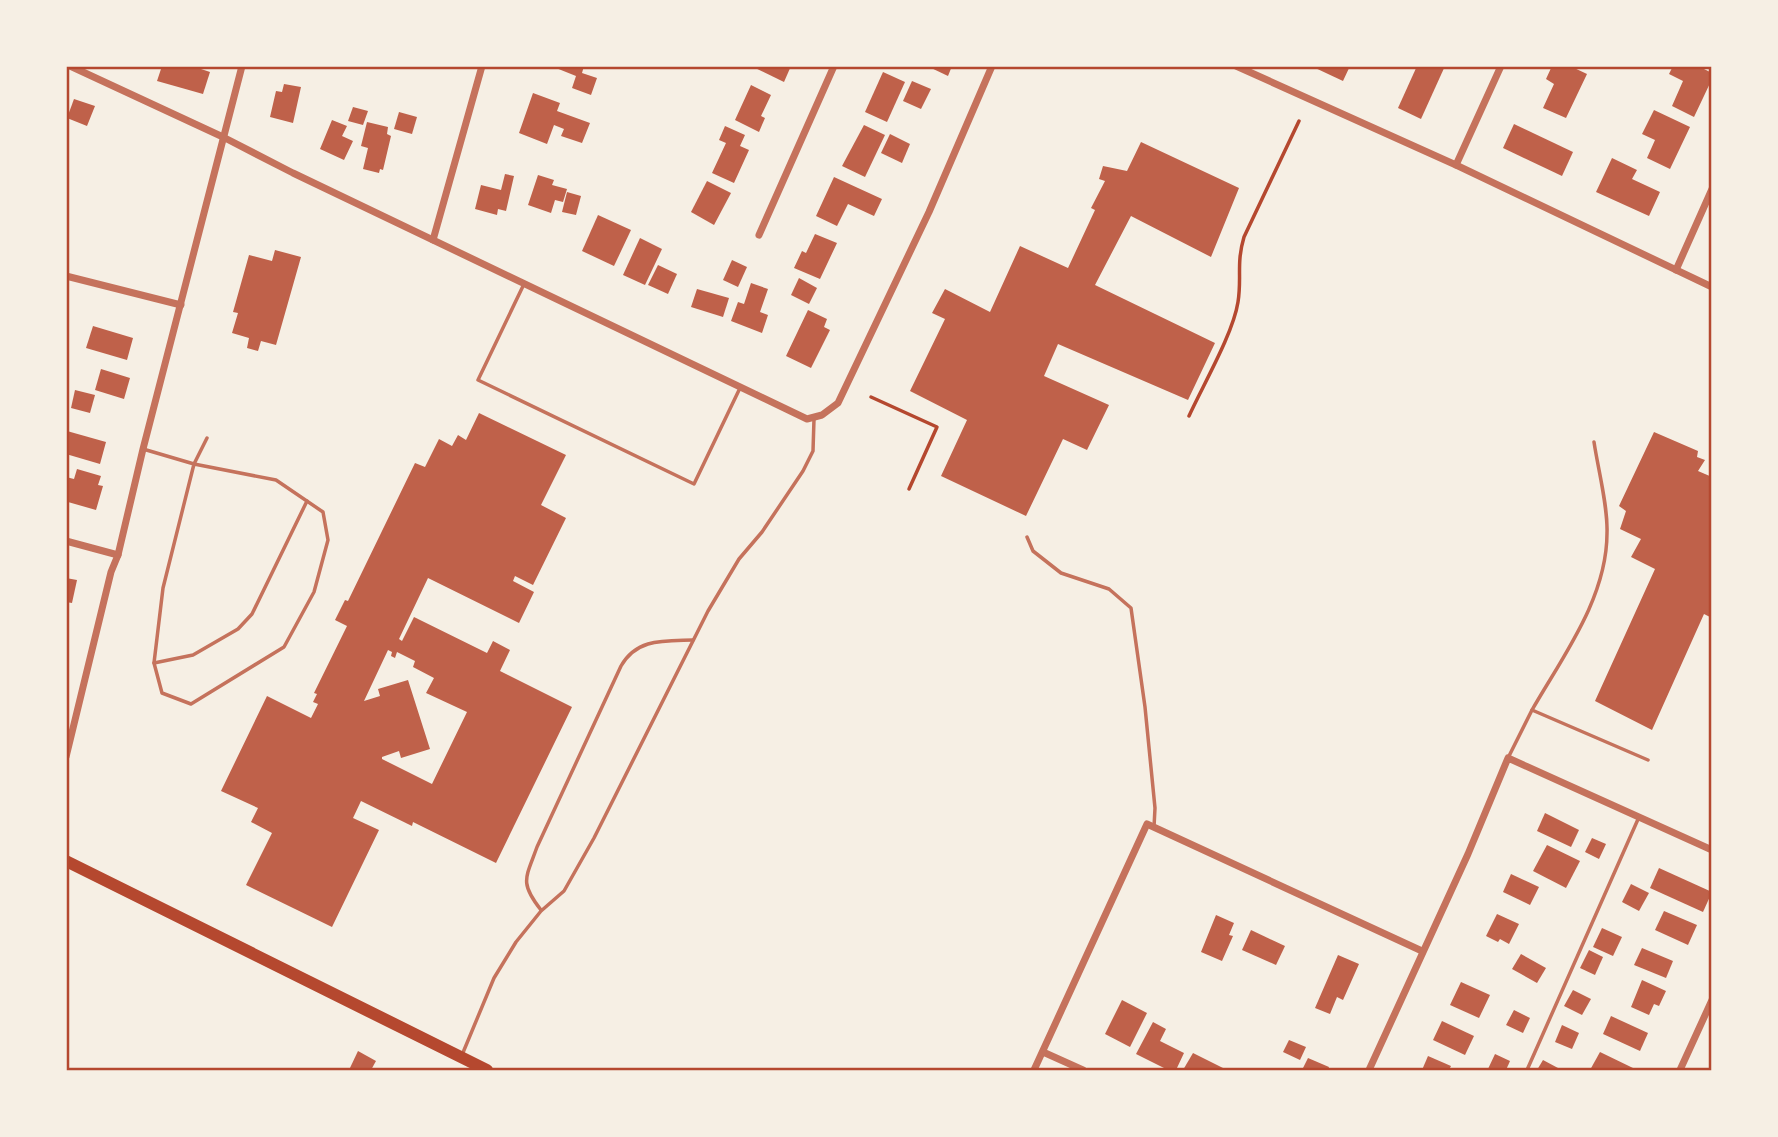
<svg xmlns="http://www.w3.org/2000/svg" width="1778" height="1137" viewBox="0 0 1778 1137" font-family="'Open Sans',sans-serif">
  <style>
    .building { fill: #bf614a; fill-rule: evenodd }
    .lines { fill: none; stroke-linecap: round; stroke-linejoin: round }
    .path { stroke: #b5482f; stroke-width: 3.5 }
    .service { stroke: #c5725c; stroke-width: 3.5 }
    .minor { stroke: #c5725c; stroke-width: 7 }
    .primary { stroke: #b5482f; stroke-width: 12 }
    .neatline { fill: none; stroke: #b5482f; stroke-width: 2.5 }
  </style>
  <rect width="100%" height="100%" fill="#f6efe4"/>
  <!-- building -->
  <g class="building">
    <polygon points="162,66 192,66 210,72 203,94 157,81"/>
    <polygon points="551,66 584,66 582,73 597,78 591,95 572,88 576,76"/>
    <polygon points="751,66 791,66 784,82"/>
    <polygon points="927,66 952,66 948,76"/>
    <polygon points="1311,66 1350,66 1343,81"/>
    <polygon points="1417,66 1445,66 1421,119 1398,108"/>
    <polygon points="1552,66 1570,66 1587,74 1566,118 1543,108 1554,84 1546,79"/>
    <polygon points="1673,66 1698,66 1712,73 1712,79 1694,117 1672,106 1683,81 1669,74"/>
    <polygon points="883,72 905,82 887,122 865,112"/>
    <polygon points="912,81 931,89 921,109 903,101"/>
    <polygon points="284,84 301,87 293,123 270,117 276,91 282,92"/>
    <polygon points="751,85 771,95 761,116 765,118 759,132 735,120"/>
    <polygon points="533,93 560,103 557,111 590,123 582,143 561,136 564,129 554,125 547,144 519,133"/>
    <polygon points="74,99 95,106 87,126 67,118"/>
    <polygon points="353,107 368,111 363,125 348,121"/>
    <polygon points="1654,110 1690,127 1670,169 1647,158 1655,140 1642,134"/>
    <polygon points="399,112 417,117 412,134 394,129"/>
    <polygon points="332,120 347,126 342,136 353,141 344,160 320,149"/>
    <polygon points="367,122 388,127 387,134 391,136 383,170 380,169 379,173 363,169 368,148 361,146"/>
    <polygon points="1514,124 1573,152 1562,176 1503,148"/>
    <polygon points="864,125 885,135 865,177 842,166"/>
    <polygon points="725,126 745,135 740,146 749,150 734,183 712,173 726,143 719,140"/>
    <polygon points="890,134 910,144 902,163 881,153"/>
    <polygon points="1141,142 1239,188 1211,257 1131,216 1095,285 1215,343 1188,400 1058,344 1044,376 1109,405 1087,450 1063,439 1026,516 941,476 967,420 910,391 945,319 932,313 945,289 990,312 1020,246 1068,268 1095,210 1091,208 1105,181 1099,179 1103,166 1127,171"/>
    <polygon points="1612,158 1637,170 1632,179 1660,192 1649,216 1596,192"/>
    <polygon points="505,174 514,176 506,211 498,209 497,215 475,209 481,185 501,190"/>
    <polygon points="538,175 554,180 552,185 567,189 563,202 555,200 551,213 528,205"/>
    <polygon points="834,177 882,199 874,216 848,204 837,226 816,216"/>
    <polygon points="707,181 731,193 714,225 691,212"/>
    <polygon points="567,192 581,196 576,215 562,212"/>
    <polygon points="598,215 631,230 614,266 582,251"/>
    <polygon points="815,234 837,243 820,279 794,268 802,251 806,253"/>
    <polygon points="640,238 662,249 645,285 623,275"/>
    <polygon points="275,250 301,257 276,345 261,341 258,351 247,348 249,338 232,333 238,313 233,312 249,255 272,261"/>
    <polygon points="732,260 747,267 738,287 723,280"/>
    <polygon points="658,265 677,274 668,294 648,285"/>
    <polygon points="799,278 817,288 809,304 791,295"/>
    <polygon points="751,283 768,289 760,312 768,315 762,333 731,321 738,302 744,304"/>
    <polygon points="697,289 729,298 723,317 691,307"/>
    <polygon points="808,310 827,319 824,327 830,330 811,368 786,356"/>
    <polygon points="93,326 133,338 127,360 86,348"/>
    <polygon points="101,369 130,378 124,399 95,390"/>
    <polygon points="75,390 95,395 90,413 71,408"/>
    <path d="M479 413 566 455 541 505 566 518 533 585 515 576 513 581 534 592 519 623 428 578 399 639 402 641 414 617 487 653 493 641 510 650 500 671 572 707 496 863 413 822 412 826 361 801 353 818 379 830 332 927 246 885 272 833 251 822 258 808 221 791 267 696 311 718 318 704 313 702 317 694 314 693 347 626 335 620 345 600 348 601 415 463 425 467 439 439 452 446 458 435 466 440ZM388 650 392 652 391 656 395 658 397 652 415 661 413 667 434 678 426 693 467 712 432 784 382 759V757L399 751 401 758 430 749 408 680 378 689 380 696 364 701Z"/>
    <polygon points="67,431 106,442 100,464 66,454"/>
    <polygon points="1654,432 1698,451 1697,457 1705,460 1698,471 1712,477 1712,618 1704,614 1652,730 1595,701 1655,569 1631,557 1641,539 1620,529 1626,511 1619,506"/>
    <polygon points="77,469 101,476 98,485 103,486 96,510 68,502 66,499 66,477 74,479"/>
    <polygon points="66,578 77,580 72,603 66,602"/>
    <polygon points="1545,813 1579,830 1571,847 1537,831"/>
    <polygon points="1592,838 1606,844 1599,859 1585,852"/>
    <polygon points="1547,845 1580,861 1566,888 1533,871"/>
    <polygon points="1659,868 1712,892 1703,912 1650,888"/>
    <polygon points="1511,874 1539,887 1530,905 1503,892"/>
    <polygon points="1631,884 1649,893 1639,911 1622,902"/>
    <polygon points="1664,911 1697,925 1688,945 1655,930"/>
    <polygon points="1497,914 1519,924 1509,944 1500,939 1498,942 1486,936"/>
    <polygon points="1216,915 1234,923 1229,935 1233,936 1222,961 1201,952"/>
    <polygon points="1602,928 1622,937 1613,956 1593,947"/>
    <polygon points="1251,930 1285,946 1276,965 1242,950"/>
    <polygon points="1642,948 1673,961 1666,978 1634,965"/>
    <polygon points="1589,950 1603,957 1595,975 1580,968"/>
    <polygon points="1521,954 1546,968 1537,983 1512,969"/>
    <polygon points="1338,955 1359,964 1343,1000 1337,997 1330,1014 1315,1008"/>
    <polygon points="1642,980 1666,991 1659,1006 1654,1004 1649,1015 1631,1007"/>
    <polygon points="1461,982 1490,995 1479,1018 1450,1005"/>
    <polygon points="1573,990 1591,999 1582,1015 1564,1006"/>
    <polygon points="1122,1000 1147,1013 1130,1047 1105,1034"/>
    <polygon points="1514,1010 1530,1018 1523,1033 1506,1025"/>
    <polygon points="1611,1016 1648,1033 1640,1051 1603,1034"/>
    <polygon points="1442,1021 1474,1036 1465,1055 1433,1040"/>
    <polygon points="1153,1022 1166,1029 1160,1041 1184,1053 1176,1070 1168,1070 1136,1054"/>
    <polygon points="1562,1025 1579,1033 1572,1049 1555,1042"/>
    <polygon points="1289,1040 1306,1047 1300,1060 1283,1052"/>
    <polygon points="358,1051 376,1061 371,1070 349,1070"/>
    <polygon points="1600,1052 1633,1068 1631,1070 1590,1070"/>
    <polygon points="1193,1053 1227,1070 1183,1070"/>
    <polygon points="1495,1054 1510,1061 1506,1070 1488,1069"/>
    <polygon points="1428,1056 1451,1066 1449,1070 1422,1070"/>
    <polygon points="1308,1058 1329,1067 1328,1070 1302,1070"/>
    <polygon points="1543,1060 1558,1068 1557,1070 1537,1070"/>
  </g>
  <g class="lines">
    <!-- path -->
    <g class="path">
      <polyline points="871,397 937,427 909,489"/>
      <path d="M1189 416C1203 385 1233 334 1238 302 1242 278 1236 264 1244 237L1299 121"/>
    </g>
    <!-- service -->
    <g class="service">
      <polyline points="524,284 478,380 694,484 740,388"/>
      <polyline points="143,449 194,464 276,480 323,512 328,540 314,592 284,647 191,704 162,693 154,663 163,588 194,464 207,438"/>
      <polyline points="1027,537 1033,551 1061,573 1109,589 1131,608 1145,707 1155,808 1154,827"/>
      <polyline points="154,663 193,655 238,629 252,614 307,501"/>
      <path d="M1532 710C1563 656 1607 598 1607 533 1608 506 1598 469 1594 442"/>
      <polyline points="1508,758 1532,710 1648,760"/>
      <path d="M541 910C519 882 526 878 537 847L621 666C637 638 664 641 693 640"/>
      <polyline points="462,1055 494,978 516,942 541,911 564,891 594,838 708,611 739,559 762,532 803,471 813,451 814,419"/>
      <polyline points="1527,1070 1639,817"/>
    </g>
    <!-- minor -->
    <g class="minor">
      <polyline points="70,66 223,137 293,173 807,419 822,415 838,403 929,212 992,66"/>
      <polyline points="1236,66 1456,165 1712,287"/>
      <polyline points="1456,165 1501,66"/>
      <polyline points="759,235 834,66"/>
      <polyline points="433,240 482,66"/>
      <polyline points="1676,270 1712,189"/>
      <polyline points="66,276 181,305"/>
      <polyline points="66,541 118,555"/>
      <polyline points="66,757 111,572 118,555 143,449 242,66"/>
      <polyline points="1043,1052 1083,1070"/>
      <polyline points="1034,1070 1147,824 1422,951"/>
      <polyline points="1369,1070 1468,854 1508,758 1712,850"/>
      <polyline points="1680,1070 1712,1000"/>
    </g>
    <!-- primary -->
    <polyline class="primary" points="66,861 487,1070"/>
  </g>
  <!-- border -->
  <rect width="1778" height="1137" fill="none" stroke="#f6efe4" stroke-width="136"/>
  <rect x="68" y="68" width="1642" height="1001" class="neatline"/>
</svg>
